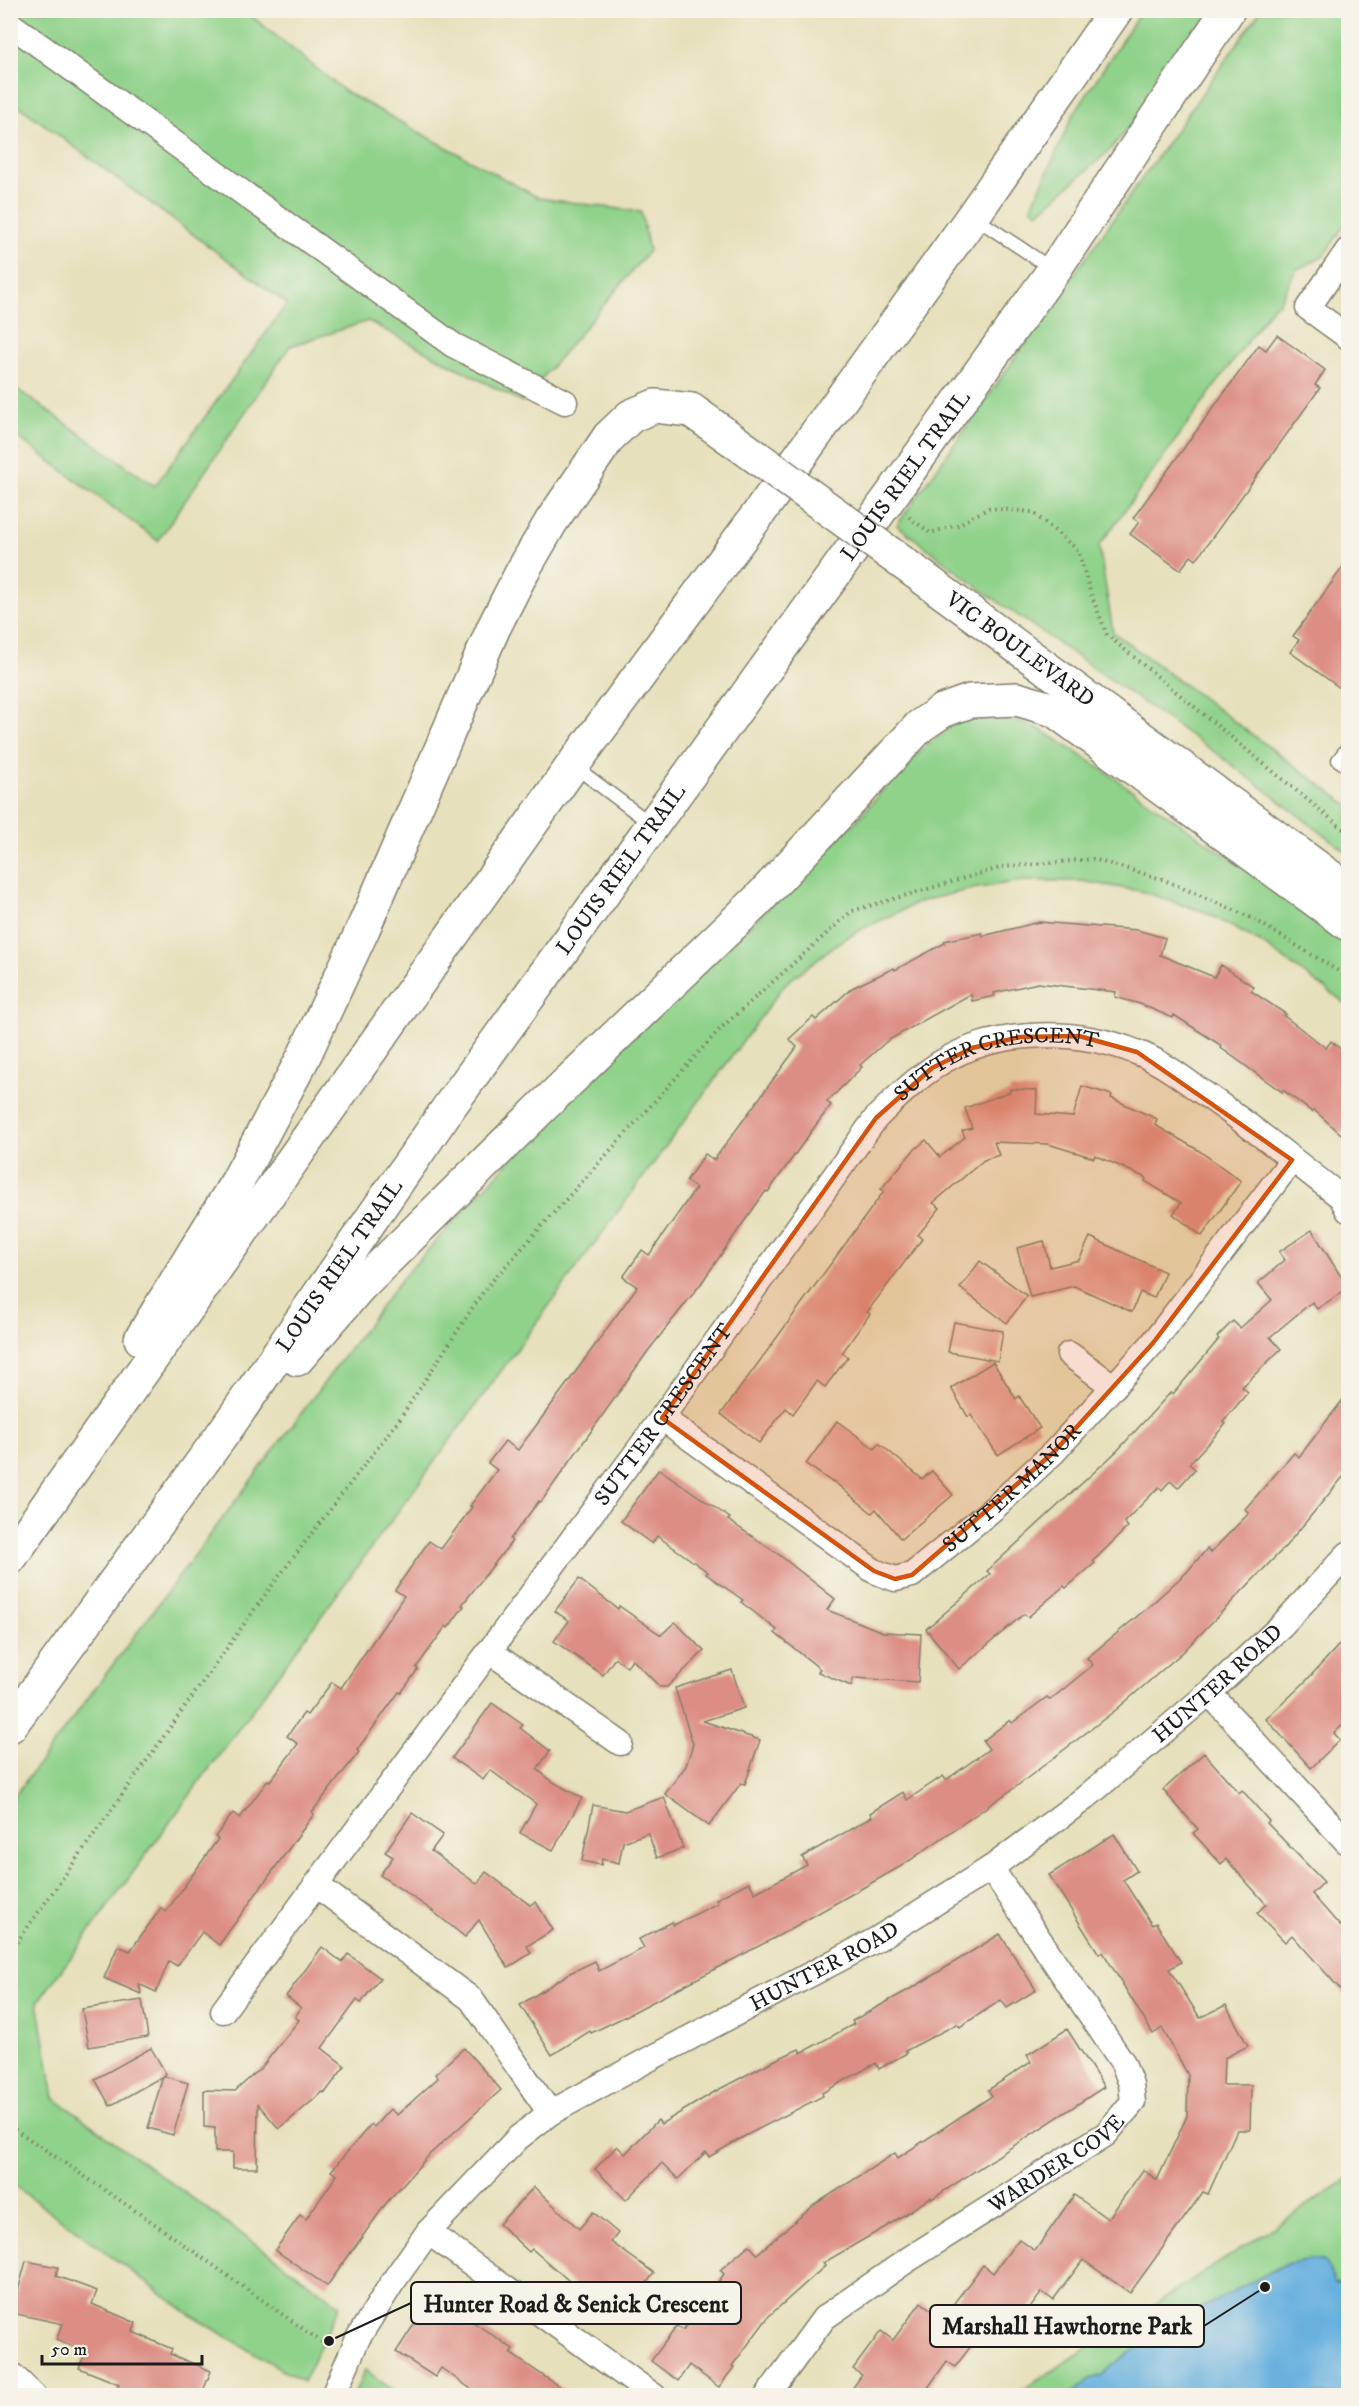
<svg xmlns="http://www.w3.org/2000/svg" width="1359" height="2406" viewBox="0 0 1359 2406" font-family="'IM FELL DW Pica',serif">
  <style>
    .green { fill: #8fd28a; stroke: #567753; stroke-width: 1.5 }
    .water { fill: #67b1df; stroke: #42667e; stroke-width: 1.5 }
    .building { fill: #dd8e84 }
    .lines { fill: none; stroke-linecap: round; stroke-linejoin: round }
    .lane-casing { stroke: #827e6c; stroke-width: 15 }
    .street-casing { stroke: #827e6c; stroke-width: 27 }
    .secondary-casing { stroke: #827e6c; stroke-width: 36 }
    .highway-casing { stroke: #827e6c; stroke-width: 36 }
    .path { stroke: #827e6c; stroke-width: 4; stroke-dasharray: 1.5 4.5; stroke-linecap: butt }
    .lane { stroke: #fff; stroke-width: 12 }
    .street { stroke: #fff; stroke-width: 24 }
    .secondary { stroke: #fff; stroke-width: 33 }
    .highway { stroke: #fff; stroke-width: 33 }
    .secondary-bridge-casing { stroke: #827e6c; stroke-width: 36; stroke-linecap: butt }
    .secondary-bridge { stroke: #fff; stroke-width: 33 }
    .marked { fill: #d4530e; fill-opacity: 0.2; stroke: #d4530e; stroke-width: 4.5; stroke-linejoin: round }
    .labels { text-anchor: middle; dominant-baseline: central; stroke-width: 6; stroke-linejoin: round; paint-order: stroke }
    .street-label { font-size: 22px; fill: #1c1c1c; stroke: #f7f3e8 }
    .leader { fill: none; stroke: #1c1c1c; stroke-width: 2 }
    .callout-dot { fill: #1c1c1c; stroke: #f7f3e8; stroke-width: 2 }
    .callout { fill: #f7f3e8; stroke: #1c1c1c; stroke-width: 2 }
    .callout-label { font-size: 24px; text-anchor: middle; font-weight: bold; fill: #1c1c1c }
  </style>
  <rect width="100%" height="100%" fill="#f7f3e8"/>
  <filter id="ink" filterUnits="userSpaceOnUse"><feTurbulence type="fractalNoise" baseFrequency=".0167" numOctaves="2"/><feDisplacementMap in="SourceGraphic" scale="12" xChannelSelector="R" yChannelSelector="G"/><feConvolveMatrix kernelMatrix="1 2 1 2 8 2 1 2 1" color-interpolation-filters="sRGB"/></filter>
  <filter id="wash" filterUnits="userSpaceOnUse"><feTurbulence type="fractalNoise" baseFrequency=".008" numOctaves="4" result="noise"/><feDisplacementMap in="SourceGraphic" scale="24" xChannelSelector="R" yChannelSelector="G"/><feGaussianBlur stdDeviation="1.35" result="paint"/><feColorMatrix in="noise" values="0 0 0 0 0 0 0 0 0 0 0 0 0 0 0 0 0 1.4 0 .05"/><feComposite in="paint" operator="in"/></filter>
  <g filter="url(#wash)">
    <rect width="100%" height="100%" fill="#e7e0bc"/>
    <!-- green -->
    <g class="green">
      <polygon points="1261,10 1348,11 1348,220 1323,257 1296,270 1279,303 1273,306 1099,546 1113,632 1348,805 1348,853 1223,758 987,594 897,525"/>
      <polygon points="11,11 245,11 346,92 539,198 641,212 649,251 522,402 368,321 290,346 158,541 11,432 11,385 155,486 287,304 11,100"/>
      <polygon points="1141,11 1214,11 1174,73 1109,151 1038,213 1031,208 1073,115"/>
      <polygon points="993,714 1037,727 1090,761 1348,940 1348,1005 1260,942 1205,912 1140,891 1081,881 1021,881 972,889 922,901 866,927 838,943 785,984 38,2002 54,2098 340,2305 303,2382 191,2315 11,2183 10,1802 404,1276 571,1094 727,948 861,816 892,779 925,747 955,723"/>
      <polygon points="1348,2179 1348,2395 1015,2395"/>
      <polygon points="365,2370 400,2395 354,2395"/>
    </g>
    <!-- water -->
    <polygon class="water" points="1312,2259 1324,2260 1335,2283 1348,2281 1348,2395 1071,2395 1090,2379 1102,2375 1120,2359 1179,2320 1285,2264"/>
    <g id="blocks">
      <!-- building -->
      <g class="building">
        <polygon points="1277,335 1325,370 1315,385 1320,388 1196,560 1191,556 1180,570 1130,534 1139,522 1133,518 1259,345 1266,350"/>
        <polygon points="1348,560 1348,676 1340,688 1290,652 1299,640 1293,636"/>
        <polygon points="1039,922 1137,930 1165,938 1160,955 1214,977 1221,965 1254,987 1251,991 1286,1014 1284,1016 1326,1048 1331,1041 1348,1055 1348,1125 1341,1134 1314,1110 1312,1112 1283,1090 1282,1092 1221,1048 1222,1046 1174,1015 1173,1018 1140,1004 1115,997 1116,992 1038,983 994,993 995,996 972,1001 971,994 887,1041 860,1065 862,1067 827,1102 831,1105 816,1125 768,1192 766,1191 743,1223 700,1285 648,1351 541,1502 539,1501 510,1539 512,1541 462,1605 464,1606 448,1628 446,1626 416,1668 418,1669 401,1693 399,1692 357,1750 359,1752 312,1812 314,1814 219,1945 202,1932 177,1966 169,1961 156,1992 139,1984 141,1994 104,1978 118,1946 130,1951 161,1908 166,1912 218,1839 215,1837 233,1813 240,1818 268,1780 270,1781 298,1744 287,1736 304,1713 307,1715 332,1682 341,1688 404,1596 395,1590 429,1541 441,1549 472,1507 470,1506 497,1470 488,1463 505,1441 518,1450 569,1381 637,1287 623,1277 642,1250 649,1255 696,1188 686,1181 705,1154 714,1160 797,1047 789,1039 813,1017 816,1020 852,988 894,968 895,970 945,943 944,941 982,933 983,936"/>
        <polygon points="1082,1086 1112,1095 1111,1098 1157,1119 1155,1125 1198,1150 1241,1181 1202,1236 1173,1214 1181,1203 1145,1181 1146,1178 1095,1155 1094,1158 1048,1144 994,1142 999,1155 984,1160 933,1203 940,1208 918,1235 922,1239 867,1312 870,1314 842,1353 848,1357 825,1387 817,1381 793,1414 786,1408 759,1443 721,1414 884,1191 881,1189 913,1151 926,1140 940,1157 965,1137 962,1131 972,1128 965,1108 1010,1092 1010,1089 1037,1090 1036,1114 1073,1117"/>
        <polygon points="1312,1230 1348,1288 1317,1309 1312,1302 1270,1337 1281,1349 1242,1387 1248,1392 1223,1422 1226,1424 1189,1464 1195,1469 1178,1488 1170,1481 1162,1490 1159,1487 1124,1522 1128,1527 1093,1561 1095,1563 1066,1588 1064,1586 1028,1617 1024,1614 959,1669 926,1629 990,1574 987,1571 1117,1451 1171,1392 1173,1394 1219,1339 1217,1337 1233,1321 1240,1328 1272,1300 1258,1283 1285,1260 1279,1252"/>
        <polygon points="1090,1237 1165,1272 1154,1298 1140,1292 1132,1312 1074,1286 1030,1297 1017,1248 1044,1241 1050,1267 1079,1260"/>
        <polygon points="980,1261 1027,1296 1007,1323 960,1288"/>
        <polygon points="954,1322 1003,1331 998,1361 948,1352"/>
        <polygon points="993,1362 1016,1399 1019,1396 1040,1428 998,1455 971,1415 968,1417 951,1388"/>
        <polygon points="1348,1393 1348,1471 1285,1547 1216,1618 1183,1652 1117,1709 1017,1786 903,1865 778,1936 622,2018 591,2033 590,2031 552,2055 520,2005 570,1973 595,1961 599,1971 644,1948 639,1939 672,1922 674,1925 718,1903 716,1899 749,1882 755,1893 807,1865 802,1857 872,1817 870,1813 903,1792 907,1800 943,1776 946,1780 989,1749 983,1741 1010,1720 1012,1723 1047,1697 1050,1700 1093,1665 1087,1658 1146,1609 1186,1573 1207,1549 1210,1553 1249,1513 1245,1509 1294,1453 1299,1457"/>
        <polygon points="837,1421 875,1449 879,1443 922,1479 932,1471 953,1495 901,1539 876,1509 872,1513 833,1481 832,1482 806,1464"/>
        <polygon points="659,1469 730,1518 728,1520 778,1554 835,1599 827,1610 883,1632 921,1634 918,1682 854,1678 851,1686 818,1672 820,1669 775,1633 777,1630 741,1602 743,1600 706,1574 708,1572 657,1536 652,1544 621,1521"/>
        <polygon points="579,1579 618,1609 619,1606 661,1635 675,1622 704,1651 667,1687 660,1687 632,1659 627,1667 615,1658 603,1675 554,1641 569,1621 555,1611"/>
        <polygon points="1348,1635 1348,1720 1334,1733 1340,1740 1311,1768 1266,1719 1305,1682"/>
        <polygon points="732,1670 744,1708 703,1721 760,1740 745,1784 741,1783 709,1826 665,1794 686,1766 693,1744 675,1688"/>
        <polygon points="492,1703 523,1725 520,1728 550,1751 537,1769 553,1782 582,1798 553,1850 520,1833 536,1804 490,1770 483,1780 452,1758"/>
        <polygon points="1204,1753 1239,1793 1242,1790 1269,1821 1267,1823 1324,1882 1312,1894 1340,1926 1348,1919 1348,1998 1292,1935 1285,1942 1257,1913 1266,1904 1226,1859 1221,1864 1193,1833 1198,1829 1163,1790"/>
        <polygon points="664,1797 683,1848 657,1858 648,1833 623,1842 619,1863 602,1859 601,1865 582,1861 593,1805 625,1811"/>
        <polygon points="412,1813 443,1835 431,1851 477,1884 486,1872 530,1905 536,1902 553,1930 527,1946 531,1953 508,1968 479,1920 465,1937 430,1909 380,1875 393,1857 385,1852"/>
        <polygon points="1114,1834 1137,1871 1123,1880 1152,1925 1156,1923 1181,1962 1169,1969 1200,2018 1226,2005 1248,2046 1224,2058 1223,2085 1251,2085 1250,2130 1237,2130 1208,2194 1203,2192 1130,2293 1083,2260 1053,2300 1042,2292 1004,2343 984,2329 955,2367 947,2361 922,2396 847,2396 862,2375 853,2369 881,2331 893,2340 921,2302 938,2315 944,2308 948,2311 983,2265 993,2273 1019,2239 1035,2251 1074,2195 1108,2219 1143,2170 1157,2180 1187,2116 1188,2075 1162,2028 1153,2034 1103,1952 1099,1954 1049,1875"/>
        <polygon points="1000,1934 1036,1990 1007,2008 1001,2000 960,2027 957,2024 905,2051 907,2053 879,2069 876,2063 822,2093 823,2096 745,2136 709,2157 706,2152 678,2179 662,2163 626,2200 595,2169 617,2146 625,2154 658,2120 661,2124 716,2091 769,2063 799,2049 801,2053 854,2024 852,2021 919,1984"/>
        <polygon points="322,1947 342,1962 348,1954 380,1978 361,2003 357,2000 322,2048 345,2066 325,2093 323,2092 279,2129 258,2104 257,2168 233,2168 233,2152 215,2152 215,2128 204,2127 204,2090 235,2091 261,2068 299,2020 295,2017 301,2008 286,1996"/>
        <polygon points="142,2000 148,2037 89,2047 82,2009"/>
        <polygon points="1067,2029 1104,2087 932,2199 931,2197 887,2226 823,2263 825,2266 769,2316 732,2366 734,2367 719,2387 689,2365 678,2381 651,2361 677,2326 683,2330 724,2274 720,2270 749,2245 757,2254 814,2205 895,2153 898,2158 992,2096 988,2090 1031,2062 1027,2055"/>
        <polygon points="151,2048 166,2074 164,2076 188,2083 173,2135 148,2128 163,2076 110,2106 95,2079"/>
        <polygon points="464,2048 501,2090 430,2154 387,2202 327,2286 275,2250 300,2215 306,2219 337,2175 331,2171 371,2124 374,2127 390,2109 397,2115 438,2078 435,2074"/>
        <polygon points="534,2187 579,2229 593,2212 618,2233 611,2242 654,2273 620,2321 590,2299 532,2249 529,2252 499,2224"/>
        <polygon points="26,2261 58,2267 56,2276 97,2291 92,2304 136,2323 133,2332 172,2349 170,2354 211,2371 201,2396 114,2396 119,2384 79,2368 86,2351 56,2340 63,2324 12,2313"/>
        <polygon points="433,2295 513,2349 510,2353 573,2396 481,2396 441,2368 435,2377 396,2352"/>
      </g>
    </g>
  </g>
  <g filter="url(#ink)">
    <use href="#blocks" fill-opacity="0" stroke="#827e6c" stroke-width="1.5"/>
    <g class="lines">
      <defs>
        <g id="lane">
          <polyline points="974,217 1052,269"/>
          <polyline points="1348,747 1338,760 1348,767"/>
          <polyline points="574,766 651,824"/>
        </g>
        <g id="street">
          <polyline points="10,24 453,345 565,402"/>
          <polyline points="1348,250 1308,308 1348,337"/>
          <polyline points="1069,1354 1114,1387"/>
          <path id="s1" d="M662 1418 874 1571 895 1579 912 1575 994 1508 1054 1452 1153 1343 1292 1160"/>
          <polyline points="489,1651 620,1743"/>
          <polyline points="1209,1693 1348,1843"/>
          <polyline points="223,2011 316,1885"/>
          <path id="s2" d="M550 2113 471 1999 316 1885 648 1437 876 1118C893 1101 910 1084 930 1070 987 1028 1073 1027 1136 1052 1158 1060 1180 1076 1199 1090 1248 1123 1294 1161 1341 1197L1348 1210"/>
          <polyline points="428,2232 654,2396"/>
          <polyline points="10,2373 34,2396"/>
          <path id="s3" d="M333 2396 358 2338 392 2283 428 2232 518 2138 550 2113 653 2057 874 1941 991 1868 1085 1798 1209 1693 1282 1625 1348 1554"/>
          <path id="s4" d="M767 2396 824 2318 909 2259 1106 2134 1133 2102 1131 2084 1123 2063 991 1868"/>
        </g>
        <g id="secondary">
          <polyline points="691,410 733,440"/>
          <path id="s5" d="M914 571 1348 890"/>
          <polyline points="1054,710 1348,924"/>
        </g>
        <g id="highway">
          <polyline points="141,1339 237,1182 303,1058 363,929 494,627 522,572 551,522 609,437 631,416 655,406 691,410"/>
          <polyline points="297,1359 360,1286 542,1107 757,901 920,726 942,711 970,701 1017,699 1054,710"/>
          <polyline points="10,1558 573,765 762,509 973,216 1116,10"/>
          <path id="s6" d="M10 1726 224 1432 449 1107 1054 270 1228 10"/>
        </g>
      </defs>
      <!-- lane casing -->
      <use href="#lane" class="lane-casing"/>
      <!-- street casing -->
      <use href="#street" class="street-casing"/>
      <!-- secondary casing -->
      <use href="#secondary" class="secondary-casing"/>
      <!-- highway casing -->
      <use href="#highway" class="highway-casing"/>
      <!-- path -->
      <g class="path">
        <polyline points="909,517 930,533 957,525 989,508 1032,512 1078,550 1091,594 1107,635 1348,833"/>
        <polyline points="10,1952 267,1592 401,1417 485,1289 720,1029 852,911 1003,867 1093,859 1162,879 1252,918 1348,977"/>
        <polyline points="10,2126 152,2222 330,2348"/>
      </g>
      <!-- lane -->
      <use href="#lane" class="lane"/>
      <!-- street -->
      <use href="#street" class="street"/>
      <!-- secondary -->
      <use href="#secondary" class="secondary"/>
      <!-- highway -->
      <use href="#highway" class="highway"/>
      <defs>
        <polyline id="secondary-bridge" points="733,440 914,571"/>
      </defs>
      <!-- secondary-bridge casing -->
      <use href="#secondary-bridge" class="secondary-bridge-casing"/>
      <!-- secondary-bridge -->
      <use href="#secondary-bridge" class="secondary-bridge"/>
    </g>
  </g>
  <!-- marked area -->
  <path class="marked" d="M1079 1036 1137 1052 1292 1160 1153 1343 1054 1452 912 1575 895 1579 874 1571 662 1418 876 1118 932 1068 972 1048 1020 1037Z"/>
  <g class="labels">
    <!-- street labels -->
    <g class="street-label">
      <text stroke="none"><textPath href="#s6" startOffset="1538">LOUIS RIEL TRAIL</textPath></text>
      <text stroke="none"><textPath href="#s5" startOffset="132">VIC BOULEVARD</textPath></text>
      <text stroke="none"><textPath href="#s6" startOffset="1052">LOUIS RIEL TRAIL</textPath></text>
      <text stroke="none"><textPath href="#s2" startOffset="1420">SUTTER CRESCENT</textPath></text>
      <text stroke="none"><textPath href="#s6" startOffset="566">LOUIS RIEL TRAIL</textPath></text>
      <text stroke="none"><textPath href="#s2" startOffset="916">SUTTER CRESCENT</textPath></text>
      <text stroke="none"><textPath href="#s1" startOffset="434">SUTTER MANOR</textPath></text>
      <text stroke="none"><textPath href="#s3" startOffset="1158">HUNTER ROAD</textPath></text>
      <text stroke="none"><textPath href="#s3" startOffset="672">HUNTER ROAD</textPath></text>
      <text stroke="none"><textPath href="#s4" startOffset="376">WARDER COVE</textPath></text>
    </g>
  </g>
  <!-- callouts -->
  <path class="leader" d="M329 2341L411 2303M1265 2287L1204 2326"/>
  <g class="callout-dot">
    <circle cx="329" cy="2341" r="6"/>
    <circle cx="1265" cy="2287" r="6"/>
  </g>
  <g class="callout">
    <rect x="411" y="2282" width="330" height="42" rx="6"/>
    <rect x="930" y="2305" width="274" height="42" rx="6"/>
  </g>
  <g class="callout-label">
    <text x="576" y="2312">Hunter Road &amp; Senick Crescent</text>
    <text x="1067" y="2334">Marshall Hawthorne Park</text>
  </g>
  <!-- margin -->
  <rect width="1359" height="2406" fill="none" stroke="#f7f3e8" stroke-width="36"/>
  <!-- scale -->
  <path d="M42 2355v9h160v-9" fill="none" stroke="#1c1c1c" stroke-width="3"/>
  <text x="51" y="2355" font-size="18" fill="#1c1c1c" stroke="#f7f3e8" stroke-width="4.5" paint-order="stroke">50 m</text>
</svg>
